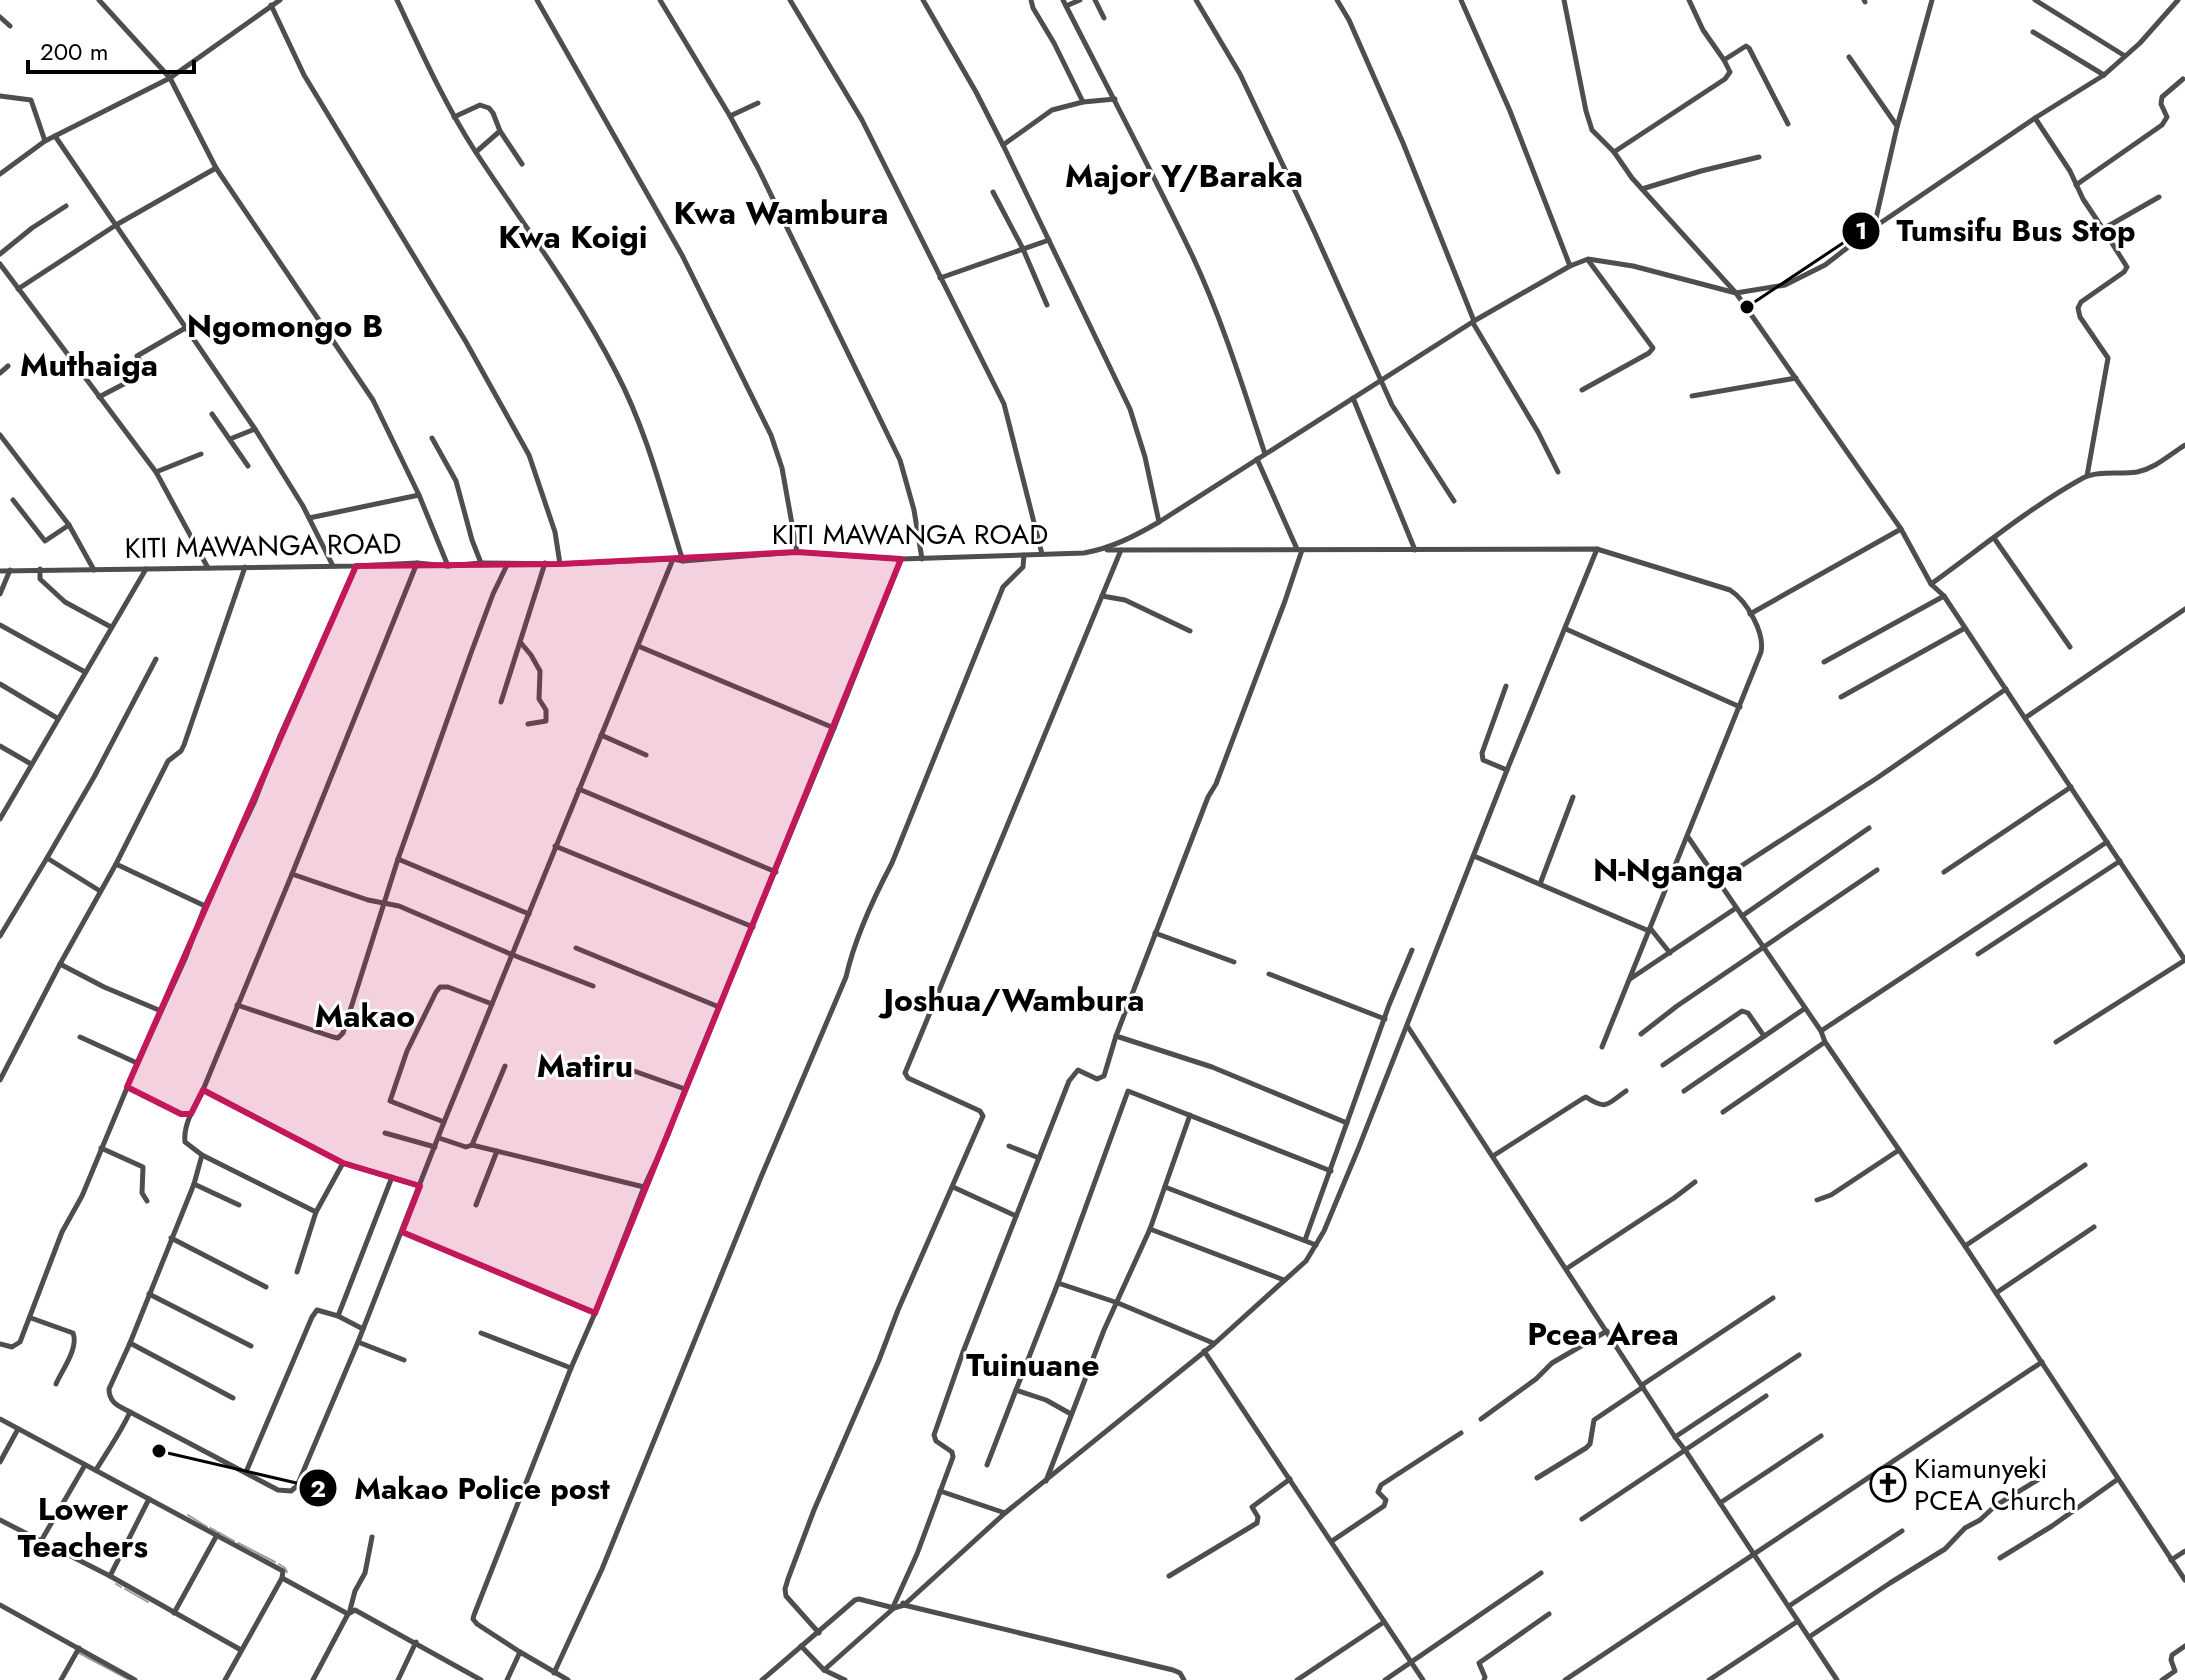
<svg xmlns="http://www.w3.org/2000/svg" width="2185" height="1680" viewBox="0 0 2185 1680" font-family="Jost,sans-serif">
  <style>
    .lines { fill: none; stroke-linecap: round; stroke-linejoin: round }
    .stream { stroke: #9c9c9c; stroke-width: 2 }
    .street { stroke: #4e4e4e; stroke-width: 5 }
    .marked { fill: #c2185b; fill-opacity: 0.2; stroke: #c2185b; stroke-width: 6; stroke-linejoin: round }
    .labels { text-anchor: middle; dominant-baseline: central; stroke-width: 6; stroke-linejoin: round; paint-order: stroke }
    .street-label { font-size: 28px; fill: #000; stroke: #fff }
    .poi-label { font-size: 28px; fill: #000; stroke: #fff; text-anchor: start }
    .quarter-label { font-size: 32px; font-weight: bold; fill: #000; stroke: #fff }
    .leader { fill: none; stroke: #000; stroke-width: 3 }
    .callout-dot { fill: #000; stroke: #fff; stroke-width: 3 }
    .mark-label { font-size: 24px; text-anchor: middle; font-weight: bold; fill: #fff }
    .callout-label { font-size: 30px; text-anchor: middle; font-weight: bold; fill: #000; stroke: #fff; stroke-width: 6; stroke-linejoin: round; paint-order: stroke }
  </style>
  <rect width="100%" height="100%" fill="#fff"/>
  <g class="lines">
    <!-- stream -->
    <g class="stream">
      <polyline points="188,1515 207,1527"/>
      <polyline points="210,1528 216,1531"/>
      <polyline points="218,1532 234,1541"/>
      <polyline points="238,1543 275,1562"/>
      <polyline points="279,1564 285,1568 287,1572"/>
      <polyline points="116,1584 121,1587"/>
      <polyline points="125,1589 148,1602"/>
      <polyline points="79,1653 128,1679"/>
    </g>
    <!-- street -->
    <g class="street">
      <polyline points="99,0 170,78 216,168"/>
      <path d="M397 0C421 51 444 103 475 151 523 224 576 294 616 372 647 431 663 497 683 561"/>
      <polyline points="537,0 682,255 771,435 782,468 797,552"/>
      <polyline points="660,0 730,116 758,103"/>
      <polyline points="790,0 862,120 1004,404 1042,554"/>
      <polyline points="923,0 976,92 1003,145 1130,409 1145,457 1159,522"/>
      <polyline points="1031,0 1033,8 1054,43 1083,102 1115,99"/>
      <path d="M1063 0C1106 85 1151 169 1192 255 1222 319 1243 387 1265 454"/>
      <polyline points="1095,0 1104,18"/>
      <polyline points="1196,0 1240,74 1314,231 1392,405 1454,501"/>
      <polyline points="1337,0 1349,20 1403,143 1474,321"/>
      <polyline points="1461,0 1510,111 1570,266"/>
      <polyline points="1564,0 1586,111 1592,130 1614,152 1632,178 1736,293 1901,529 1931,584 1944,596 2185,960"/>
      <polyline points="1689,0 1703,30 1724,60"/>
      <polyline points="1864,0 1865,2"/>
      <polyline points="2035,0 2125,56"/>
      <polyline points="271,5 304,75 466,342 529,455 555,532 560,564"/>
      <polyline points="1066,6 1080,0"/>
      <polyline points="0,17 10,26"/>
      <polyline points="2033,32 2104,75"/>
      <polyline points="1849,57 1897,126"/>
      <polyline points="0,96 31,100 45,141"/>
      <polyline points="730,116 758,168 900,460 914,510 922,559"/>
      <polyline points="454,117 480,105 489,108 493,113 500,131 522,164"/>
      <polyline points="2035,118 2070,171 2083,199 2103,229 2159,197"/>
      <polyline points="55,136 255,429 303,506 333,566"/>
      <polyline points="1003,145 1052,110 1083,102"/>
      <polyline points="476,152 500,131"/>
      <polyline points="1614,152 1725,79 1730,72 1724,60 1746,46 1749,48 1788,124"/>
      <polyline points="0,174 45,141 170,78 280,0"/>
      <polyline points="2076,185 2162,125 2167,117 2161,104 2162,97 2183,79"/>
      <polyline points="1642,189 1701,171 1759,157"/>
      <polyline points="993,192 1023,249 1047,305"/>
      <polyline points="1874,227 1897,127 1932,0"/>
      <polyline points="0,254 32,228 66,206"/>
      <polyline points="0,264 156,472 208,568"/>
      <polyline points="940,278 1049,240"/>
      <polyline points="18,289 116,225 216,168 373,400 419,495 448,566"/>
      <polyline points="1473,323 1538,432 1558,472"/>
      <polyline points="0,373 8,366"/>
      <polyline points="1582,390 1649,353 1653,348 1588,260"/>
      <polyline points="1692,396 1796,378"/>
      <polyline points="99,397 141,375 145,369 137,356 187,327"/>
      <polyline points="1353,398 1415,550"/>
      <polyline points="212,414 248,466"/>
      <polyline points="0,435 69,525 94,570"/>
      <polyline points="432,438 456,481 472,540 481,563"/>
      <polyline points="230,439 255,429"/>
      <polyline points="1257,459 1297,549"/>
      <polyline points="156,472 201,454"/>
      <polyline points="2087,476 2108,358 2080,317 2078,308 2081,302 2124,272 2127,267 2103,229"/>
      <polyline points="13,500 45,541 69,525"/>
      <polyline points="309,518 419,495"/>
      <polyline points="1994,538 2070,647"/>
      <path d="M1107 550 1597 549 1730 590C1747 601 1765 633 1761 652L1602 1047"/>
      <polyline points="40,569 40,579 65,602 111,627"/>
      <path d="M0 571 356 566 417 563 448 566 481 563 560 564 673 559 683 561 797 552 901 559 1084 553C1112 548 1135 536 1159 522L1474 321 1570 266 1588 259 1633 266 1736 293 1785 285 1825 265 1873 228 2035 118 2104 75 2140 43 2178 0"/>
      <path d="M1931 584C1981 548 2029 508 2083 478 2098 470 2120 475 2137 472 2156 468 2169 455 2185 445"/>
      <polyline points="0,594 10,570"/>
      <polyline points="1102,596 1125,600 1190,631"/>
      <polyline points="1750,614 1901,529"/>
      <polyline points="0,625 85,672"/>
      <polyline points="1566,629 1740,707"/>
      <polyline points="521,643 531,655 540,671 539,699 546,710 546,721 528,724"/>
      <polyline points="638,646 834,728"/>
      <polyline points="1824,662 1944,596"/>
      <polyline points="0,684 57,718"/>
      <polyline points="1506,686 1482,753 1483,760 1507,770"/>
      <polyline points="1841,697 1965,628"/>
      <polyline points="501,702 545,563"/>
      <polyline points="2025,718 2185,609"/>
      <polyline points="601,735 646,755"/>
      <polyline points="0,746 31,764"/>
      <polyline points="579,789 776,872"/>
      <polyline points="0,819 146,569"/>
      <polyline points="1688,837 1821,1031 1825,1042 1965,1246 2185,1580"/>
      <polyline points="555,846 753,927"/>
      <polyline points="1474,856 1649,931"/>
      <polyline points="47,858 94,777 156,659"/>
      <polyline points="398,859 529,914"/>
      <polyline points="116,864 205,906"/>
      <polyline points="1944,872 2071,787"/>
      <polyline points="292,874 368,900 399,906 513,955 593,986"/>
      <polyline points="1718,881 1877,778 2006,689"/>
      <polyline points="1540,884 1573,797"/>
      <polyline points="1742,916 1869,828"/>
      <polyline points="1650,928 1670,953"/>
      <polyline points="1155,933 1234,962"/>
      <polyline points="0,936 47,858 100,891"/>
      <polyline points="576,948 719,1007"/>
      <polyline points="1978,954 2120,861"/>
      <polyline points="60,964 104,987 161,1011"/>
      <polyline points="1269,974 1385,1019"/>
      <polyline points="1630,979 1736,908"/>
      <polyline points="237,1005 333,1037 338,1038 343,1033 398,859 471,653 493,594 507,565"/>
      <polyline points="1408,1027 1675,1437 1685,1450 1837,1680"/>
      <polyline points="1821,1031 2107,842"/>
      <polyline points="1641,1034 1677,1006 1877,870"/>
      <polyline points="1116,1036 1212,1067 1347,1123"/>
      <polyline points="80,1037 137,1063"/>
      <polyline points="2056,1042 2185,960"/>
      <polyline points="1663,1065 1742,1011 1748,1013 1764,1036"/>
      <polyline points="631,1070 685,1089"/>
      <polyline points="0,1080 60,964 116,864 168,761 181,751 184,745 245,567"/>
      <polyline points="127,1087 181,1114 191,1114"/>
      <polyline points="203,1090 343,1163 420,1186"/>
      <polyline points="1684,1091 1804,1009"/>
      <polyline points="1723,1112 1825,1042"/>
      <polyline points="444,1122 390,1101 407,1051 436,992 440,987 448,987 492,1004"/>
      <polyline points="385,1133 435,1147"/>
      <polyline points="439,1138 466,1147 472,1145 505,1066"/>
      <polyline points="472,1145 644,1187"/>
      <polyline points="1009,1146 1039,1158"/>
      <polyline points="101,1148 143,1167 142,1193 147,1201"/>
      <path d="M202 1155 194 1184 130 1343 109 1389C109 1403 119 1406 130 1412L278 1490 291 1491 297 1486 358 1342 444 1122 673 559"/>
      <path d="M1493 1156 1582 1099 1586 1097C1607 1111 1607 1104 1626 1091"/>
      <polyline points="194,1184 239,1205"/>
      <polyline points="953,1187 1016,1216"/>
      <polyline points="1165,1187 1316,1245"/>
      <polyline points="1817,1200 1831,1195 1899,1150"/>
      <polyline points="476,1205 497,1151"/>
      <path d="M316 1212 202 1155 185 1142C183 1124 195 1106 203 1090L292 874 417 563"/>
      <polyline points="1150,1229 1284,1280"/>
      <polyline points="402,1232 595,1313"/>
      <polyline points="171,1238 266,1287"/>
      <polyline points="1305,1240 1389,1005 1412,950"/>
      <polyline points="1965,1246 2085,1165"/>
      <polyline points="1566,1269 1674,1198 1695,1182"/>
      <polyline points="297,1272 316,1212 343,1163"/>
      <polyline points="1058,1283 1128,1091 1331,1171"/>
      <polyline points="1996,1293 2094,1227"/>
      <polyline points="149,1294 251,1346"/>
      <polyline points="338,1316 392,1177"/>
      <path d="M31 1318 73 1333C79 1348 62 1370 56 1384"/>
      <polyline points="481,1333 571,1368"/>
      <polyline points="358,1342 404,1360"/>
      <polyline points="130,1343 233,1398"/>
      <polyline points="0,1344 12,1347 20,1342 62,1232 82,1196 134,1071 185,959 205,906 254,803 280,736 356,566"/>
      <polyline points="1204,1351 1423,1680"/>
      <polyline points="1642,1385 1773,1298"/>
      <polyline points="1071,1414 1046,1400 1016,1390 1058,1283 1118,1303 1213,1343"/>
      <polyline points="0,1419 283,1571 282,1578 225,1680"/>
      <polyline points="1481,1419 1536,1379 1552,1363 1607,1331"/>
      <polyline points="1675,1437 1799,1355"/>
      <polyline points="0,1462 18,1429"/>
      <polyline points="987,1465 1016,1390"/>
      <path d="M96 1470C108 1450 121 1432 130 1412"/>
      <polyline points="246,1472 312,1317 317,1310 338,1316 363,1329"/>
      <polyline points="1537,1478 1586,1448 1590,1444 1594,1420 1643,1387"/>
      <polyline points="1046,1481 1104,1330 1150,1229 1190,1115"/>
      <polyline points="940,1491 1005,1513"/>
      <polyline points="1720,1503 1821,1436"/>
      <polyline points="1582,1519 1766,1396"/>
      <polyline points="0,1520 110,1576 241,1650"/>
      <polyline points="41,1541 85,1465"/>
      <polyline points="1332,1541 1384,1506 1386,1500 1378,1492 1381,1485 1461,1433"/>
      <polyline points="2000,1558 2052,1526 2118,1479"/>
      <polyline points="2171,1560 2185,1551"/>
      <polyline points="110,1576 149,1499"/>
      <polyline points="1169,1576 1257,1523 1258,1517 1252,1507 1290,1479"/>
      <polyline points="282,1578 348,1614"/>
      <polyline points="903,1603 904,1605 1173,1670 1180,1673 1184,1680"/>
      <polyline points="0,1605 135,1680"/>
      <polyline points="1789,1606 1902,1531"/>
      <polyline points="893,1607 917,1554 953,1457 952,1452 936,1441 934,1435 963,1352 1069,1081 1078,1070 1097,1079 1104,1076 1116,1036 1208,797 1216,784 1285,601 1302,550"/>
      <polyline points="350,1610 355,1591 365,1573 372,1537"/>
      <polyline points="174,1613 217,1535"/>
      <polyline points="819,1633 786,1596 785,1589 788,1579 814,1510 879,1360 898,1310 983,1116 980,1111 908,1078 905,1073 1121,550"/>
      <polyline points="1809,1637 1890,1583 1945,1549 1965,1528 1980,1520 1995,1506 2039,1479"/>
      <polyline points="801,1646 824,1670 845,1680"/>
      <polyline points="824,1670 894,1608 904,1605 1005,1513 1214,1344 1306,1261 1324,1231 1359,1147 1507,770 1597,549"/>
      <path d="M554 1673 602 1569 761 1177 846 977C855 937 873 899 892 863L1003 587 1023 567 1024 555"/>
      <polyline points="61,1680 79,1648"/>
      <polyline points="313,1680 348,1614 355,1610 481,1680"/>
      <polyline points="398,1680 416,1642"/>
      <polyline points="507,1680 520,1652"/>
      <polyline points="568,1680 520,1652 477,1624 473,1619 474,1615 571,1368 595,1313 644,1187 668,1135 685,1089 834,728 901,559"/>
      <polyline points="762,1680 855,1600 859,1599 894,1608"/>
      <polyline points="1297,1680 1384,1622"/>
      <polyline points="1385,1680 1541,1573"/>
      <polyline points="1484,1680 1485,1677 1479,1663 1549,1614"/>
      <polyline points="1565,1680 2042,1362"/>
      <polyline points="1709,1680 1798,1621"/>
      <polyline points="2162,1680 2175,1671 2171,1660 2172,1655 2185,1646"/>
    </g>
  </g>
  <!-- marked area -->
  <path class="marked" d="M797 552 901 559 595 1313 402 1232 420 1186 343 1163 203 1090 191 1114H181L127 1087 356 566 560 564Z"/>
  <!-- icons -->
  <defs>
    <symbol id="church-ring" viewBox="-11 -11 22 22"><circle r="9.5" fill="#fff" stroke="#000" stroke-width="1.5"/><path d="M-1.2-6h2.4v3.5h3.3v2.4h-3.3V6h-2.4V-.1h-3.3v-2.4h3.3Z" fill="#000"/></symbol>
  </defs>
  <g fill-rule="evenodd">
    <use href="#church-ring" x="1868" y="1464" width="40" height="40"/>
  </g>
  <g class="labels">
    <!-- street labels -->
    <g class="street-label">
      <text x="910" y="534">KITI MAWANGA ROAD</text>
      <text transform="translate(263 546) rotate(-1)">KITI MAWANGA ROAD</text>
    </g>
    <!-- poi labels -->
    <g class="poi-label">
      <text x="1914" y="1468">Kiamunyeki<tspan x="1914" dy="32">PCEA Church</tspan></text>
    </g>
    <!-- quarter labels -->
    <g class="quarter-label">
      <text x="1184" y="176">Major Y/Baraka</text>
      <text x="781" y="213">Kwa Wambura</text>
      <text x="573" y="237">Kwa Koigi</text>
      <text x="285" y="326">Ngomongo B</text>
      <text x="89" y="365">Muthaiga</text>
      <text x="1668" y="870">N-Nganga</text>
      <text x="1014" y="1000">Joshua/Wambura</text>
      <text x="365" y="1016">Makao</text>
      <text x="585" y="1066">Matiru</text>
      <text x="1603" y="1334">Pcea Area</text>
      <text x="1033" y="1365">Tuinuane</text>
      <text x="83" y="1509">Lower<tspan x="83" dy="37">Teachers</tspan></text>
    </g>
  </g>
  <!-- callouts -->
  <path class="leader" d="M1747 307L1861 231M159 1451L318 1488"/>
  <g class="callout-dot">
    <circle cx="1747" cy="307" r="8"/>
    <circle cx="159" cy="1451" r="8"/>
    <circle cx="1861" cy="231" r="20"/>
    <circle cx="318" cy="1488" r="20"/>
  </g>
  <g class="mark-label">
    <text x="1861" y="239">1</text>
    <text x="318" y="1497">2</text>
  </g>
  <g class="callout-label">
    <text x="2016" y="241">Tumsifu Bus Stop</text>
    <text x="482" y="1499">Makao Police post</text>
  </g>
  <!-- scale -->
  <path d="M28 60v12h166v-12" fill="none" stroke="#000000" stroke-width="4"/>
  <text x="40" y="60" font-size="24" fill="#000000" stroke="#ffffff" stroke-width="6" paint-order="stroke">200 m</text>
</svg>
